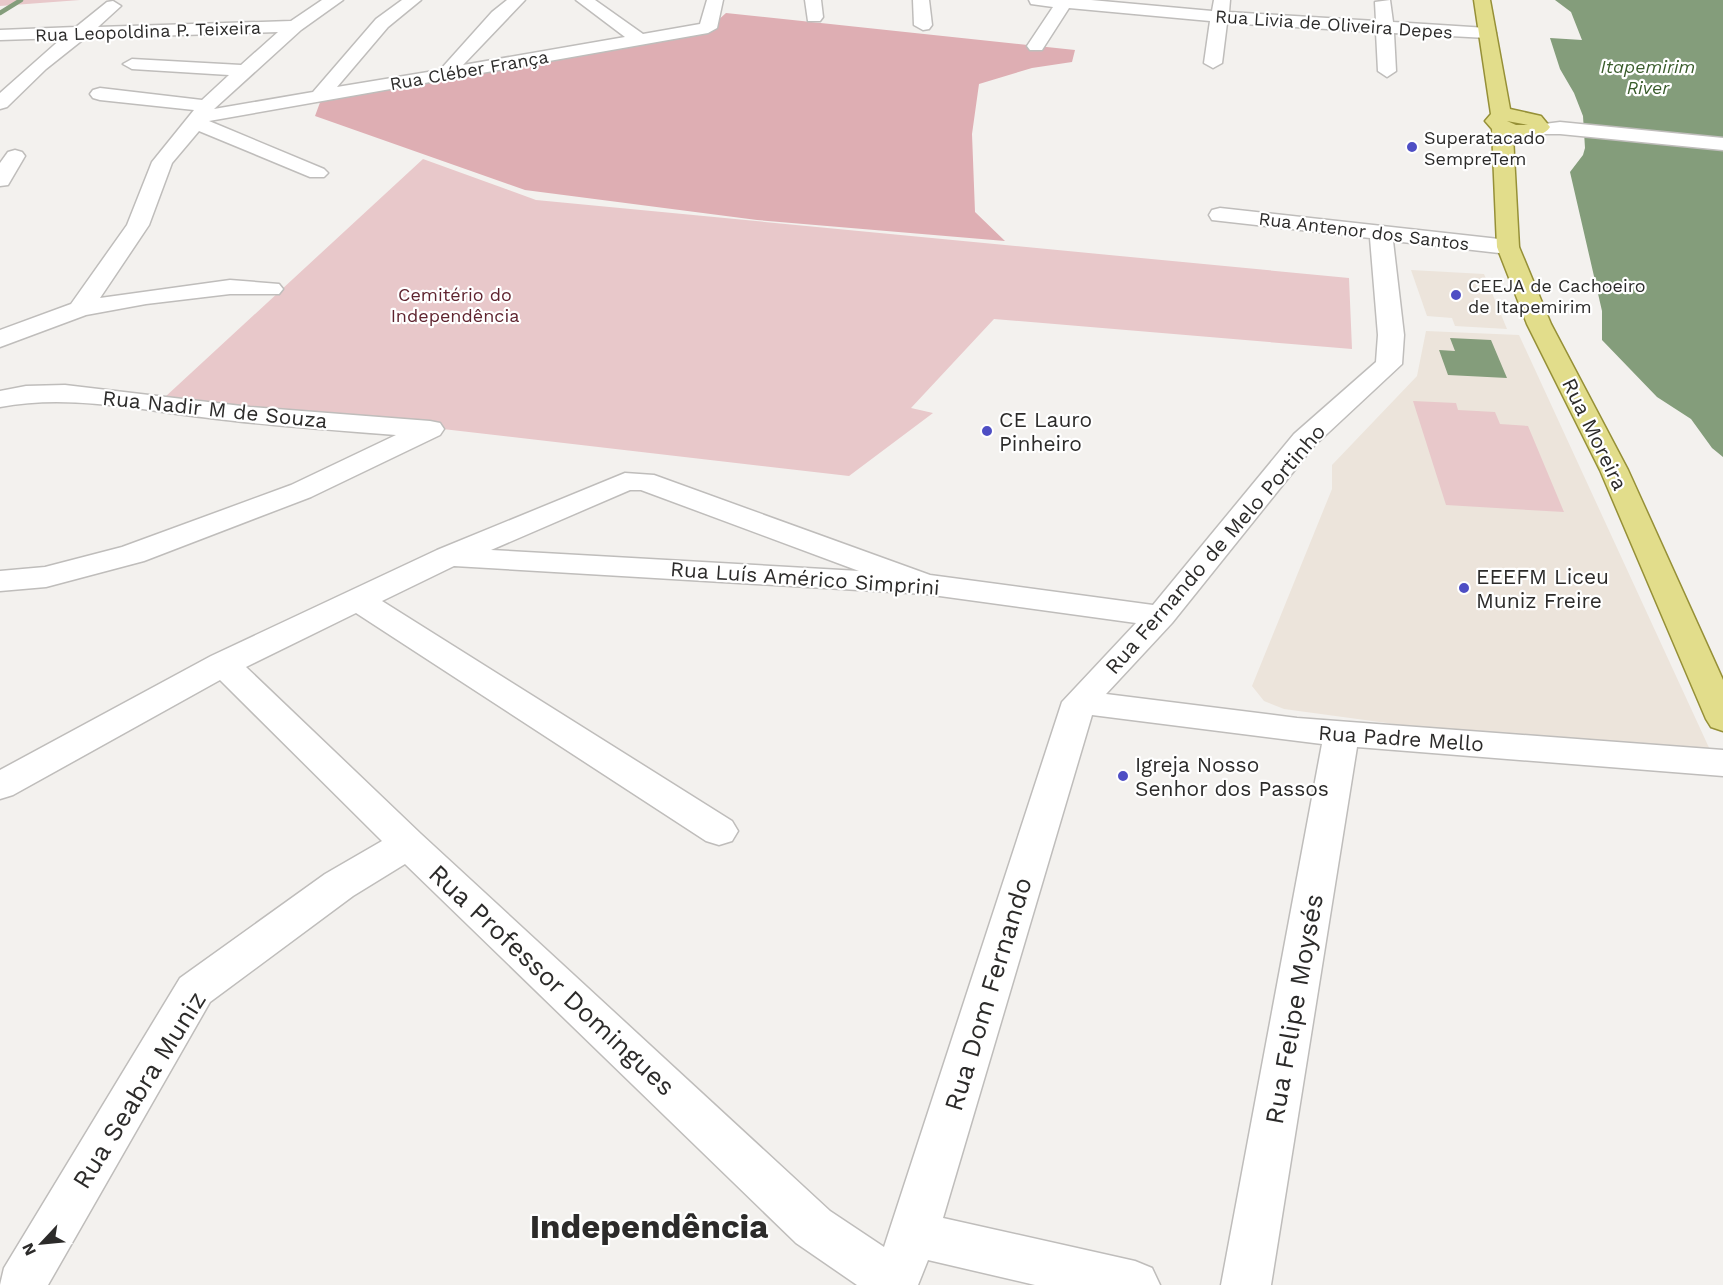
<svg xmlns="http://www.w3.org/2000/svg" width="1723" height="1285" viewBox="0 0 1723 1285" font-family="'Work Sans',sans-serif">
  <style>
    .built { fill: #ece4db }
    .green { fill: #e8c8ca }
    .forest { fill: #deaeb3 }
    .water { fill: #849d7b }
    .lines { fill: none; stroke-linecap: round; stroke-linejoin: round }
    .stream { stroke: #849d7b; stroke-width: 4.5 }
    .minor-casing { stroke: #bfbdbb; stroke-width: 3 }
    .major-casing { stroke: #969037; stroke-width: 3 }
    .minor { fill: #fff; fill-rule: evenodd }
    .major { fill: #e2dd8b; fill-rule: evenodd }
    .poi-dot { fill: #4e4ec4; stroke: #fff; stroke-width: 2 }
    .labels { text-anchor: middle; dominant-baseline: central; stroke-width: 4.5; stroke-linejoin: round; paint-order: stroke }
    .far-street-label { font-size: 18px; fill: #2c2b2a; stroke: #fff }
    .far-water-label { font-size: 18px; font-style: italic; fill: #3a5d2c; stroke: #fff }
    .far-poi-label { font-size: 18px; fill: #2c2b2a; stroke: #fff; text-anchor: start }
    .far-park-label { font-size: 18px; fill: #5f242f; stroke: #fff }
    .street-label { font-size: 21px; fill: #2c2b2a; stroke: #fff }
    .poi-label { font-size: 21px; fill: #2c2b2a; stroke: #fff; text-anchor: start }
    .near-street-label { font-size: 26px; fill: #2c2b2a; stroke: #fff }
    .near-district-label { font-size: 33px; font-weight: bold; fill: #2c2b2a; stroke: #fff }
  </style>
  <rect width="100%" height="100%" fill="#f3f1ee"/>
  <!-- built -->
  <g class="built">
    <polygon points="1411,270 1484,274 1507,329 1455,326 1452,318 1427,316"/>
    <polygon points="1426,331 1519,335 1711,752 1453,732 1284,709 1264,701 1252,686 1332,489 1332,465 1417,376"/>
  </g>
  <!-- green -->
  <g class="green">
    <polygon points="0,0 80,0 0,6"/>
    <polygon points="423,159 536,200 1349,278 1352,349 994,319 911,408 933,413 849,476 165,397"/>
    <polygon points="1413,401 1456,403 1458,410 1495,412 1500,424 1528,426 1564,512 1446,505"/>
  </g>
  <!-- forest -->
  <polygon class="forest" points="726,13 1075,50 1072,62 1032,68 979,84 972,134 975,212 1005,241 757,220 525,190 315,116 322,97 706,31"/>
  <!-- water -->
  <g class="water">
    <polygon points="1555,0 1723,0 1723,457 1712,448 1691,419 1657,397 1602,340 1602,311 1570,172 1583,155 1585,148 1583,116 1574,93 1560,69 1550,38 1582,40 1571,12"/>
    <polygon points="1450,338 1491,340 1507,378 1448,375 1439,350 1455,351"/>
  </g>
  <g class="lines">
    <!-- stream -->
    <polyline class="stream" points="0,13 21,0"/>
    <defs>
      <g id="minor">
        <polygon points="322,0 343,0 301,30 214,109 313,92 376,19 402,0 421,0 388,27 337,87 440,70 492,12 507,0 525,0 463,65 625,37 576,0 595,0 643,34 700,24 707,0 723,0 717,28 708,33 209,121 324,169 328,173 324,177 310,177 199,131 172,163 149,225 100,298 230,280 279,284 283,289 279,294 230,294 146,304 86,315 0,347 0,330 71,304 127,225 152,162 194,110 100,100 93,98 90,94 93,90 100,88 202,100 229,75 132,69 123,64 132,59 241,65 278,32 85,38 46,69 7,107 0,109 0,93 62,38 0,40 0,30 76,27 107,2 113,1 121,6 98,27 291,21"/>
        <polygon points="805,0 821,0 823,17 820,21 808,21"/>
        <polygon points="913,0 929,0 932,25 929,29 923,30 914,25"/>
        <polygon points="1029,0 1091,0 1212,11 1214,0 1230,0 1229,12 1376,21 1375,2 1390,0 1393,22 1487,28 1496,33 1487,38 1394,33 1396,71 1387,77 1378,71 1376,32 1227,23 1222,63 1213,68 1204,63 1210,21 1069,8 1042,50 1030,50 1027,46 1053,7 1031,4"/>
        <polygon points="1560,122 1723,138 1723,150 1560,134 1528,134 1525,130 1528,126"/>
        <polygon points="15,150 22,152 25,156 8,185 0,186 0,163 8,152"/>
        <path d="M1220 208 1508 240 1516 242 1519 247 1516 252 1508 254 1393 241 1404 335 1402 364 1314 446 1172 623 1106 694 1297 718 1723 750V776L1357 747 1271 1285H1221L1322 744 1092 715 943 1218 1135 1261 1152 1268 1160 1285H1035L928 1260 918 1285H857L796 1243 405 864 353 896 210 1002 48 1285H0L4 1268 180 978 325 874 382 841 220 680 13 795 0 799V770L211 656 437 550 625 473 654 475 930 575 1153 605 1294 434 1376 362 1378 335 1370 238 1212 220 1209 215 1212 210ZM630 490H641L859 571 491 550ZM454 566 925 594 1136 623 1062 702 884 1247 830 1211 421 834 246 667 356 613 706 841 719 845 732 841 738 831 732 821 382 601Z"/>
        <path d="M65 385 250 407 430 421 440 423 444 429 440 435 311 497 144 561 46 587 0 591V571L45 567 122 547 291 485 396 435C334 430 271 426 209 418 140 410 69 394 0 407V391L26 386Z"/>
      </g>
      <path id="major" d="M1474 0H1490L1510 109 1541 116 1550 127C1543 138 1524 138 1513 136L1519 247 1551 324 1628 470 1723 680V731L1711 727 1706 719 1600 470 1527 324 1497 247 1492 129 1485 121 1491 114ZM1507 121 1528 125H1516Z"/>
    </defs>
    <!-- minor casing -->
    <use href="#minor" class="minor-casing"/>
    <!-- major casing -->
    <use href="#major" class="major-casing"/>
    <!-- minor -->
    <use href="#minor" class="minor"/>
    <!-- major -->
    <use href="#major" class="major"/>
  </g>
  <!-- markers -->
  <g class="poi-dot">
    <circle cx="1412" cy="147" r="6"/>
    <circle cx="1456" cy="295" r="6"/>
    <circle cx="987" cy="431" r="6"/>
    <circle cx="1464" cy="588" r="6"/>
    <circle cx="1123" cy="776" r="6"/>
  </g>
  <g class="labels">
    <!-- far-street labels -->
    <g class="far-street-label">
      <text transform="translate(1334 24) rotate(4)">Rua Livia de Oliveira Depes</text>
      <text transform="translate(148 31) rotate(-2)">Rua Leopoldina P. Teixeira</text>
      <text transform="translate(469 70) rotate(-10)">Rua Cléber França</text>
      <text transform="translate(1364 231) rotate(7)">Rua Antenor dos Santos</text>
    </g>
    <!-- far-water labels -->
    <g class="far-water-label">
      <text x="1648" y="66">Itapemirim<tspan x="1648" dy="21">River</tspan></text>
    </g>
    <!-- far-poi labels -->
    <g class="far-poi-label">
      <text x="1424" y="137">Superatacado<tspan x="1424" dy="21">SempreTem</tspan></text>
      <text x="1468" y="285">CEEJA de Cachoeiro<tspan x="1468" dy="21">de Itapemirim</tspan></text>
    </g>
    <!-- far-park labels -->
    <g class="far-park-label">
      <text x="455" y="294">Cemitério do<tspan x="455" dy="21">Independência</tspan></text>
    </g>
    <!-- street labels -->
    <g class="street-label">
      <text transform="translate(215 409) rotate(6)">Rua Nadir M de Souza</text>
      <text transform="translate(1595 434) rotate(64)">Rua Moreira</text>
      <text transform="translate(1215 549) rotate(-49)">Rua Fernando de Melo Portinho</text>
      <text transform="translate(805 578) rotate(4)">Rua Luís Américo Simprini</text>
      <text transform="translate(1401 738) rotate(4)">Rua Padre Mello</text>
    </g>
    <!-- poi labels -->
    <g class="poi-label">
      <text x="999" y="419">CE Lauro<tspan x="999" dy="24">Pinheiro</tspan></text>
      <text x="1476" y="576">EEEFM Liceu<tspan x="1476" dy="24">Muniz Freire</tspan></text>
      <text x="1135" y="764">Igreja Nosso<tspan x="1135" dy="24">Senhor dos Passos</tspan></text>
    </g>
    <!-- near-street labels -->
    <g class="near-street-label">
      <text transform="translate(552 980) rotate(43)">Rua Professor Domingues</text>
      <text transform="translate(988 994) rotate(-73)">Rua Dom Fernando</text>
      <text transform="translate(1294 1009) rotate(-80)">Rua Felipe Moysés</text>
      <text transform="translate(139 1090) rotate(-58)">Rua Seabra Muniz</text>
    </g>
    <!-- near-district labels -->
    <g class="near-district-label">
      <text x="649" y="1226">Independência</text>
    </g>
  </g>
  <!-- north arrow -->
  <g transform="translate(42 1243) rotate(244)" stroke="#ffffff" stroke-width="4.5" paint-order="stroke">
  <path d="M0-4.5L10 22L0 15L-10 22Z" fill="#2c2b2a"/>
  <text y="-9" font-size="16" font-weight="bold" text-anchor="middle" fill="#2c2b2a">N</text>
  </g>
</svg>
